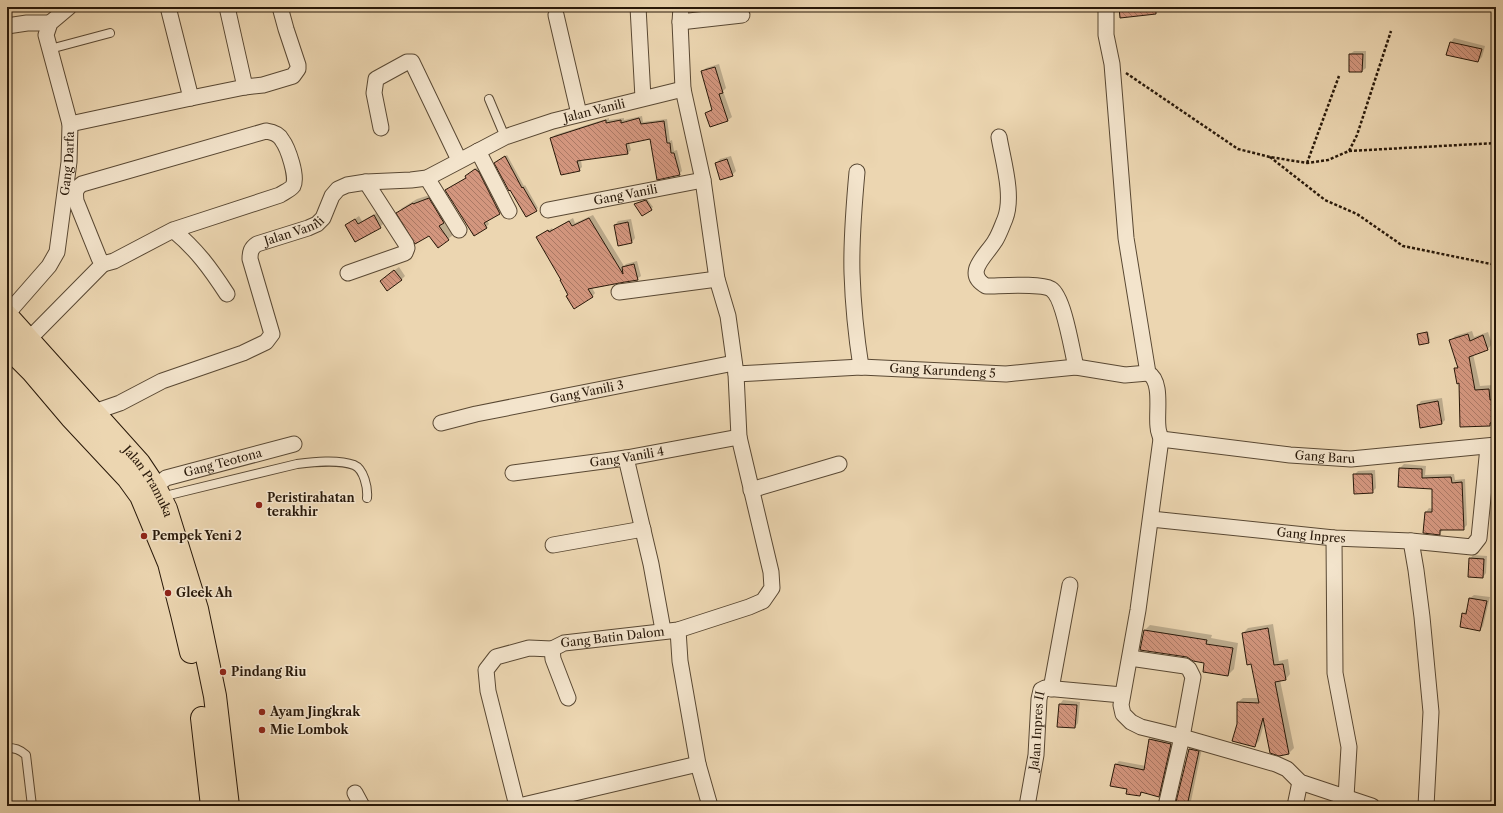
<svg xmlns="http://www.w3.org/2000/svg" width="1503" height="813" viewBox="0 0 1503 813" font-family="'Libre Caslon Text',serif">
	<defs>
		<pattern id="building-back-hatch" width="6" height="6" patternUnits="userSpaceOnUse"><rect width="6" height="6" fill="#d3967e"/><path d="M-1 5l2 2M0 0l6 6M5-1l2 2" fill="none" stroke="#ab7965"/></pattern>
	</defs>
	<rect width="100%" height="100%" fill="#ecd6b1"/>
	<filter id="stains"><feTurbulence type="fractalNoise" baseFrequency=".005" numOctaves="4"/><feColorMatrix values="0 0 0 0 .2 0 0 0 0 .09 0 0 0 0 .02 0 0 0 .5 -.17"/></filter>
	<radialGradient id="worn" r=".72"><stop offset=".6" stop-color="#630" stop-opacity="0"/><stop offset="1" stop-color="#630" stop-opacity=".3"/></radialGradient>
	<path fill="#0003" d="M1454,38l31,8 -3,11 -4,4 -27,-19z
		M1354,51h12v17l-4,3h-12v-17z
		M719,64l7,24 -3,3 9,26 -4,3 -18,6 -4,-13 7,-5 -11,-36 4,-4z
		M642,116l1,6 24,-3 3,22 2,-1 2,11 3,-1 5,21 -3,3 -28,-37 -22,6 2,7 -3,3 -47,7 1,7 -3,3 -27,-32 3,-3 54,-17v2l15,-2v2z
		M507,155l17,31 1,-1 13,23 -2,2 -38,-49z
		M731,156l5,15 -4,4 -16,-12 4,-4z
		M479,166l24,44 -16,10 2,4 -3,3 -40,-37 21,-13 2,-4z
		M433,194l15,24 -4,4 9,13 -15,12 -9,-13 -31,-21 4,-5 15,-9z
		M647,199l6,8 -2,2 -16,-5z
		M378,212l6,11 -4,4 -34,-2 13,-9 3,5z
		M593,215l31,51 2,-2 11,-3 4,15 -4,3 -45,9 3,5 -3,4 -23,-2 -31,-58 14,-9 1,2 20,-12 2,5z
		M631,219l4,19 -3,4 -17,-17 3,-4z
		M399,267l6,9 -4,4 -16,-3z
		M1428,331l2,9 -2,2 -10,-7z
		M1472,331l2,6 14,-5 4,12 -4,5 -15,5 7,32 13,-1 1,11 2,-1v26l-3,1 -3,3 -30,-43 -5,-13 3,-3 -8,-25 5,-5z
		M1442,398l3,22 -3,3 -24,-18 3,-4z
		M1404,464l22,2 -1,9 29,-1 1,6 10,-1 2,46 -4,4 -20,1 -4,4 -13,-22 3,-4 4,1v-21l-34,-2 1,-18z
		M1375,470l1,18 -4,4 -18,-17 4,-4z
		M1496,488v17h-4l2,-15z
		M1473,555l14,1 -1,17 -3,4 -13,-18z
		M1474,595l16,2 -7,29 -3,4 -17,-16 4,-4 3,-12z
		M1273,624l6,37 9,-2 2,15 -4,5 -6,1 14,68 -5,5 -24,-32 -6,20 -5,5 -16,-21v-23l5,-4h16l-7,-35 -9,-30 5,-5z
		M1150,625l62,10 -1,3 27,5 -4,26 -6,6 -84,-44z
		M1063,700l17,2 -2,21 -3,4 -15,-23z
		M1154,736l20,4 -12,52 -3,3 -16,-3 -3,3 -12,-7 -12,-24 3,-3 27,5 4,-26z
		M1193,745l9,3 -12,58h-14l13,-57z"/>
	<path fill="url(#building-back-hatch)" stroke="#281809" d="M1119,7h37v7l-36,4z
		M1450,42l32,7 -4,13 -32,-7z
		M1349,54h14l-1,18h-13z
		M715,67l8,26 -4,1 9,27 -18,6 -5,-14 7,-3 -11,-39z
		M639,118l2,6 23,-3 3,22h3l1,10h3l6,22 -23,5 -7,-41 -24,5 2,10 -51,7 3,10 -19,4 -11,-37 56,-18v3l15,-3v3z
		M505,156l17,32 1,-1 14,24 -11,6 -16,-27 -1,1 -15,-28z
		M727,159l6,17 -13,4 -5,-17z
		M475,169l4,3 21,42 -16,9 3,5 -13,8 -29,-46 21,-12 -1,-2z
		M429,198l15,25 -5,3 10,14 -11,8 -9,-12 -14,8 -19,-31 17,-10v1z
		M646,200l6,10 -10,6 -8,-12z
		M374,215l7,13 -26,14 -10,-17 10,-6 3,5z
		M589,218l34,56 -1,-7 12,-3 4,16 -13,2 -37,7 5,8 -19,12 -8,-13 2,-1 -8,-15h1l-25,-43 12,-7 1,2 20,-11 3,5z
		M628,222l4,21 -14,3 -4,-21z
		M394,270l8,10 -15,11 -7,-10z
		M1427,332l2,11 -10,2 -2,-11z
		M1468,334l2,7 13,-6 5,15 -19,7 6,33 14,-1 1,11 6,-1v23l-6,1v3l-30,1 -1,-44 -2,1 -3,-16h4l-9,-28z
		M1438,401l4,23 -22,4 -3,-23z
		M1399,468l23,1v9l29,-1 1,6 10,-1 2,48h-24v5l-17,-2 2,-21h7v-23l-34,-2z
		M1353,474h19l1,19 -19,1z
		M1469,558l15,1 -1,19 -15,-1z
		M1469,598l18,3 -7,30 -20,-4 2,-14 4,1z
		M1268,628l6,37 9,-1 3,16 -11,2 14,72 -10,2 -9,-3 -7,-35 -8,29 -23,-6 5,-17v-22l22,1 -8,-39 -4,1 -5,-32z
		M1144,630l63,10 -1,4 27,4 -5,28 -25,-4 1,-9 -11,-2 -6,-4 -47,-7z
		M1059,704l18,1 -2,23 -18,-1z
		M1149,739l22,5 -12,53 -18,-5 -1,4 -14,-2 1,-5 -17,-3 5,-22 29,6z
		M1189,749l10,2 -12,55h-12z"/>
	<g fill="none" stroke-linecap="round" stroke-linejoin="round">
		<g stroke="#594833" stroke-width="10">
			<path id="service" d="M50,49l60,-16
				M489,99l16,38
				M161,497l136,-33c16,-2 41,-5 57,1 10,4 14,23 13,33
				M7,748c8,0 12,1 19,7l6,51"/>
		</g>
		<g stroke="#594833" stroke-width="17">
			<g id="minor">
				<path d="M168,7l23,91"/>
				<path d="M227,7l18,80"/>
				<path d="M638,7l5,91"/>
				<path d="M1106,7v28l6,29 14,174 22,135c15,8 8,40 10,54 0,4 2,8 3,12l-23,171 -17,95 2,9 8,8 10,5 41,10 94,27 11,5 13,13 72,24"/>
				<path d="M556,15l23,99"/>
				<path d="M680,22l62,-7"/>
				<path d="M7,26l20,-3h23"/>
				<path d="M70,124l121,-26 54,-11 18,-2 30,-9 5,-7v-4l-12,-36 -6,-22"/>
				<path d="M381,128l-7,-35 2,-14 31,-17h5l47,98"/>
				<path d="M999,137c4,24 15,59 6,82 -3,7 -6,16 -10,22 -9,15 -32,32 -9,45 15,0 54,-3 65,3 13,8 21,62 25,78"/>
				<path d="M478,151l31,60"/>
				<path d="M857,172c-3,33 -6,67 -5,101 1,31 4,62 9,94"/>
				<path d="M427,178l32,52"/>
				<path id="s1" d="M548,210l155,-30"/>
				<path d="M173,230l107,-35c4,-3 10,-5 13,-9 5,-9 -5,-38 -11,-46 -3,-6 -9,-8 -16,-9l-184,53c-7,5 -7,8 -6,17l23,57 4,6 11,-3 59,-31c24,20 37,38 54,64"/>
				<path d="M348,273l57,-20 2,-5 -1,-4 -40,-62"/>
				<path d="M619,292l98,-13"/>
				<path id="s2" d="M7,314l42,-48 8,-14 12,-90 1,-38 -24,-89 4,-12 19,-16"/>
				<path d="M29,339l74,-75"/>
				<path id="s3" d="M736,374l125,-7 145,7 70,-7 49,8 23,-2"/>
				<path id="s4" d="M94,412l26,-9 42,-22 81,-28 23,-11 6,-8 -22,-75c0,-7 1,-11 7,-15l51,-16 9,-4 6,-6 9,-22 6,-7 9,-4 19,-3 45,-2 16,-2 78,-41 48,-16 130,-32"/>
				<path id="s5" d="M441,423l35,-9 258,-51"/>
				<path id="s6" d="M1161,439l129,16 61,4 145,-14"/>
				<path d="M626,458l25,106 12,66"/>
				<path id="s7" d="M513,473l113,-15 113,-21"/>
				<path id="s8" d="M155,487l11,-9 128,-34"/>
				<path d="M751,490l88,-26"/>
				<path id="s9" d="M1151,519l183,19 77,3 61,6 7,-9 9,-91"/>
				<path d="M1334,538l1,135 14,74 -3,50"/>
				<path d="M1411,541l5,29 6,47 9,95 -5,94"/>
				<path d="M553,545l90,-16"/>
				<path d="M678,630l2,31 18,103 12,42"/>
				<path d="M1130,658l55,8 4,3 4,8 -11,60 -16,69"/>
				<path d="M1051,689l19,-104"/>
				<path id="s10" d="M568,698l-15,-39 -1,-10 12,-6 114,-13 71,-23 14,-6 9,-13 -1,-16 -32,-135 -3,-63 -8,-58 -11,-37 -14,-99 -20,-91 -3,-67 1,-15"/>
				<path d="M355,793l7,13"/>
				<path d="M517,806l-29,-115 -2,-21 10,-13 33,-9 23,1"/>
				<path d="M519,806l179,-42"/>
				<path id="s11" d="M1027,806l9,-51 3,-56 2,-9 4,-2 77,7"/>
				<path d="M1295,806l5,-24"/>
			</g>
		</g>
		<g stroke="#281809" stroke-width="24">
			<g id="primary">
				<path id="s12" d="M7,316l132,147 16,24 11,22 31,100 18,87 13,110"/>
				<path d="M7,346l25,25 39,46 57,61 13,18 28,67 13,51 9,38"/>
				<path d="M202,718l10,88"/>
			</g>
		</g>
		<path stroke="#281809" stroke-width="2.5" stroke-dasharray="3 2" stroke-linecap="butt" d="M1126,73l112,76 32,8 37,6 21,-3 21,-9 8,-16 34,-104
			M1349,151l147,-8
			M1270,157l55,43 32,14 46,32 93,19
			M1307,163l32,-87"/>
		<use href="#service" stroke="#f3e4cc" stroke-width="8"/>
		<use href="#minor" stroke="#f3e4cc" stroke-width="15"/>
		<use href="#primary" stroke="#ecd6b1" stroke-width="22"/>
	</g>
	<g fill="#8f2418" stroke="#f3e4cc" stroke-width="1.5">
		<circle cx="259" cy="505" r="4"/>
		<circle cx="144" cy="536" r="4"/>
		<circle cx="168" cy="593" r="4"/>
		<circle cx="223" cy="672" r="4"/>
		<circle cx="262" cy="712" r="4"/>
		<circle cx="262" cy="730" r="4"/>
	</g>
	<g text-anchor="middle" stroke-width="3" stroke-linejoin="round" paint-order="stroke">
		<g font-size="12" fill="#281809" stroke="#f3e4cc">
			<text dy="4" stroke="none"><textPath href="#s4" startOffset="668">Jalan Vanili</textPath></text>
			<text dy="4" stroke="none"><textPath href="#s2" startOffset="169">Gang Darfa</textPath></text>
			<text dy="4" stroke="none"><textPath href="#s1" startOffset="79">Gang Vanili</textPath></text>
			<text dy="4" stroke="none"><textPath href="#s4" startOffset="331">Jalan Vanili</textPath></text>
			<text dy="4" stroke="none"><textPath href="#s3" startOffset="207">Gang Karundeng 5</textPath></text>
			<text dy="4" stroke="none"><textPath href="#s5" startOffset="149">Gang Vanili 3</textPath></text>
			<text dy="4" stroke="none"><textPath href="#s6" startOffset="165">Gang Baru</textPath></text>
			<text dy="4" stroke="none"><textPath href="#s7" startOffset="115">Gang Vanili 4</textPath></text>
			<text dy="4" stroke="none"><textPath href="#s8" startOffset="73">Gang Teotona</textPath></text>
			<text dy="4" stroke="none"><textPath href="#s12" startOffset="218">Jalan Pramuka</textPath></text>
			<text dy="4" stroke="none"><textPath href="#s9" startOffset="161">Gang Inpres</textPath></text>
			<text dy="4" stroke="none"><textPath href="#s10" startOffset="114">Gang Batin Dalom</textPath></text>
			<text dy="4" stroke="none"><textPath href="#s11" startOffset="76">Jalan Inpres II</textPath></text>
		</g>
		<g font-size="12" font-weight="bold" fill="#281809" stroke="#f3e4cc" text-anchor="start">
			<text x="267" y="502">Peristirahatan<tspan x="267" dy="14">terakhir</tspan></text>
			<text x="152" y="540">Pempek Yeni 2</text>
			<text x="176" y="597">Gleek Ah</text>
			<text x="231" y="676">Pindang Riu</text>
			<text x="270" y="716">Ayam Jingkrak</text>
			<text x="270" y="734">Mie Lombok</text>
		</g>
	</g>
	<rect width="1503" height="813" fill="none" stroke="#ecd6b1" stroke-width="24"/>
	<rect x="8" y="8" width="1487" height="797" fill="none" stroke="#281809" stroke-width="2"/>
	<rect x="12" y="12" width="1479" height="789" fill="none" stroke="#281809"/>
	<rect width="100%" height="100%" filter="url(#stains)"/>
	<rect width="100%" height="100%" fill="url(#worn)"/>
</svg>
